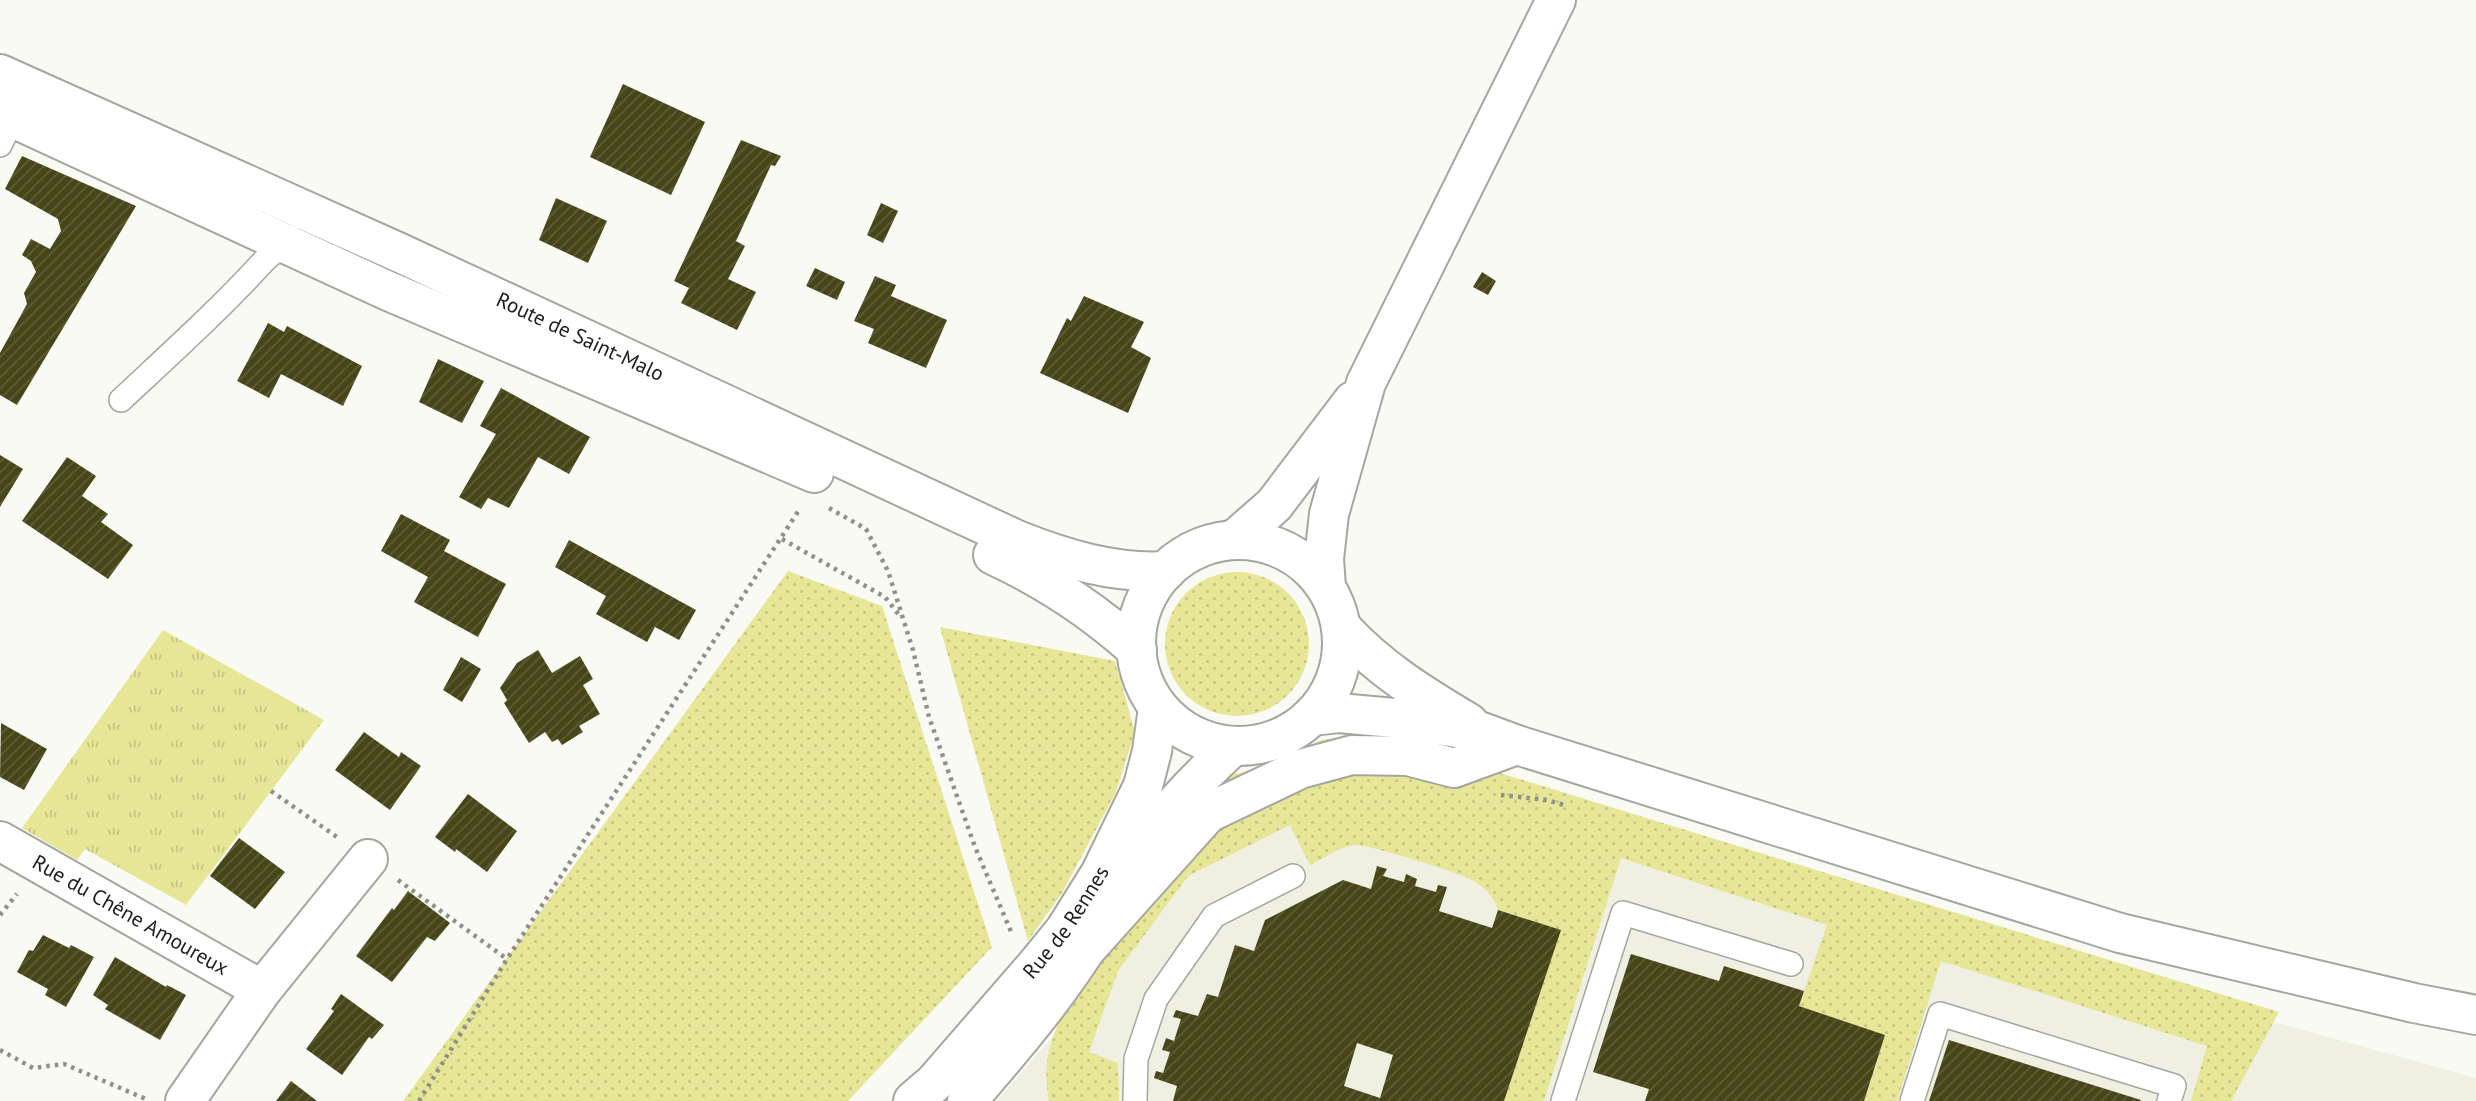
<svg xmlns="http://www.w3.org/2000/svg" width="2476" height="1101" viewBox="0 0 2476 1101" font-family="'PT Sans',sans-serif">
	<defs>
		<pattern id="grass-dots" width="8" height="8" patternUnits="userSpaceOnUse" patternTransform="scale(1.75)"><rect width="8" height="8" fill="#e7e696"/><path d="M2 2h.1M6 6h.1" fill="none" stroke="#c6c581" stroke-width="1.8" stroke-linecap="round"/></pattern>
		<pattern id="park-tufts" width="24" height="20" patternUnits="userSpaceOnUse" patternTransform="scale(1.75)"><rect width="24" height="20" fill="#e7e696"/><path d="M3 7l-1-3M5 7V3M7 7l1-3M15 17l-1-3M17 17v-4M19 17l1-3" fill="none" stroke="#c6c581"/></pattern>
		<pattern id="building-hatch" width="6" height="6" patternUnits="userSpaceOnUse" patternTransform="scale(1.75)"><rect width="6" height="6" fill="#474619"/><path d="M-1 1l2-2M0 6l6-6M5 7l2-2" fill="none" stroke="#5e5d39"/></pattern>
	</defs>
	<rect width="100%" height="100%" fill="#fafaf5"/>
	<path fill="#efefe2" d="M1353,766l1123,312v23h-1479l65,-75 71,-114z"/>
	<path fill="url(#grass-dots)" d="M788,571l94,35 110,341 -144,154h-445z
		M1165 644a72 72 0 1 1 144 0a72 72 0 1 1-144 0Z
		M940,627l175,34 20,71 -19,60 -54,101 -34,48z
		M1353,737l46,5 880,270 -48,89h-40l16,-55 -266,-85 -44,140h-33l21,-66 -86,-29 28,-81 -206,-67 -77,243h-40l56,-171 -62,-20c-4,-14 -14,-24 -28,-31 -14,-7 -102,-35 -115,-34 -14,1 -32,14 -45,20l-20,-40 -102,51 -70,95 -29,81 29,11 1,38h-70c-8,-40 3,-64 19,-100l155,-223 64,-19 34,-19z"/>
	<path fill="url(#park-tufts)" d="M163,630l161,90 -138,185 -101,-56 -8,11 -55,-32z"/>
	<path fill="url(#building-hatch)" fill-rule="evenodd" d="M623,84l82,38 -34,73 -81,-38z
		M741,140l40,16 -6,10 -4,-1 -35,76 9,5 -17,33 28,13 -19,38 -56,-27 8,-15 -15,-7z
		M22,156l114,50 -119,199 -17,-10v-42l27,-49 -3,-11 12,-21 -5,-11 -9,-6 9,-16 19,10 11,-18 -3,-12 -53,-30z
		M556,198l51,23 -19,42 -49,-23z
		M881,203l17,8 -15,32 -16,-8z
		M815,268l30,14 -8,18 -31,-14z
		M1482,272l14,9 -8,14 -15,-8z
		M875,276l21,9 -5,11 56,24 -21,48 -58,-25 6,-14 -20,-8z
		M1084,296l60,26 -13,25 20,11 -23,55 -88,-40 27,-55 4,3z
		M268,323l16,9 3,-6 75,40 -19,40 -62,-32 -12,24 -32,-17z
		M438,359l46,22 -22,42 -43,-21z
		M501,388l89,49 -21,37 -31,-17 -29,51 -21,-10 -7,11 -22,-12 37,-63 -16,-8z
		M0,455l23,14 -23,38z
		M67,457l29,19 -14,20 26,18 -7,8 32,23 -25,34 -86,-58z
		M401,514l49,26 -6,11 62,33 -28,53 -64,-35 14,-25 -47,-26z
		M569,540l127,70 -17,30 -24,-13 -8,15 -51,-28 10,-18 -51,-29z
		M538,650l14,23 28,-17 13,23 -10,6 17,29 -21,12 4,6 -21,13 -4,-6 -6,3 -7,-10 -16,11 -25,-40 3,-3 -7,-12 17,-25z
		M461,657l20,12 -19,33 -19,-12z
		M1,723l46,26 -23,41 -24,-13z
		M364,732l35,25 2,-5 20,14 -31,44 -55,-40z
		M468,794l49,37 -30,41 -31,-23 -1,3 -20,-15z
		M239,838l46,34 -30,37 -45,-33z
		M1377,866l10,3 -4,7 21,6 2,-8 11,5 -2,7 21,6 2,-7 9,2 -8,24 53,17 6,-18 63,20 -57,171h-331l4,-15 -23,-8 2,-7 7,2 7,-21 -8,-2 4,-12 8,3 7,-22 -8,-2 3,-7 22,6 9,-22 11,3 17,-52 19,6 11,-31 78,-40 28,9zM1357,1043l36,12 -13,43 -36,-12z
		M408,891l42,32 -15,18 -8,-4 -35,45 -36,-26 36,-48 2,2z
		M43,935l26,13 2,-3 23,12 -28,50 -21,-12 3,-6 -31,-17 12,-22 4,1z
		M1631,954l88,27 5,-15 80,25 -5,15 86,29 -21,66h-219l4,-12 -56,-17z
		M115,957l51,30 1,-2 19,10 -26,45 -55,-31 3,-4 -15,-10z
		M341,994l43,31 -12,14 -3,-2 -27,38 -36,-26 28,-38 -3,-2z
		M1949,1040l192,60 -1,1h-211z
		M291,1081l26,20h-41z"/>
	<g fill="none" stroke-linecap="round" stroke-linejoin="round">
		<g stroke="#a6a6a1" stroke-width="26">
			<path id="lane" d="M0,145l18,-37
				M121,400c48,-45 97,-89 141,-137 9,-10 21,-16 28,-26
				M1135,1101l1,-42 20,-60 58,-83 79,-40
				M1563,1101l60,-188 168,51
				M1912,1101l28,-87 234,72 -5,15"/>
		</g>
		<g stroke="#a6a6a1" stroke-width="42">
			<g id="street">
				<path id="s1" d="M0,841l262,149"/>
				<path d="M185,1101l77,-111 106,-131"/>
			</g>
		</g>
		<g stroke="#a6a6a1" stroke-width="42">
			<g id="secondary">
				<path id="s2" d="M0,74l400,179 617,287c48,19 97,34 149,31"/>
				<path d="M0,112l386,178 428,183"/>
				<circle cx="1239" cy="643" r="103"/>
				<path d="M993,555c52,24 101,56 144,95"/>
				<path d="M1341,627c37,41 81,68 128,96"/>
				<path d="M1312,716l27,-3 55,5 88,14 35,13 603,188 294,70 62,12"/>
				<path d="M1088,947l120,-134 92,-44 52,-14 56,1 46,12 63,-23"/>
				<path id="s3" d="M913,1101l21,-18 105,-121 26,-32 35,-56 43,-88 9,-35 6,-43"/>
				<path d="M967,1101c43,-50 83,-96 119,-152 23,-36 40,-76 64,-112 24,-35 52,-62 83,-91"/>
			</g>
		</g>
		<g stroke="#a6a6a1" stroke-width="42">
			<path id="highway" d="M1234,540l40,-35 79,-104
				M1326,587l-2,-28 5,-45 37,-131 190,-383"/>
		</g>
		<path stroke="#8f8f8c" stroke-width="4.5" stroke-dasharray="3.5 5" stroke-linecap="butt" d="M829,508l37,21 22,42 25,79 16,67 46,130 37,87
			M782,539l103,58 14,18
			M271,791l66,46
			M1501,795l46,5 17,5
			M398,880l109,79
			M0,915l17,-21
			M0,1050l33,18 31,-4 82,35
			M419,1101l88,-142 292,-449"/>
		<use href="#lane" stroke="#fff" stroke-width="23"/>
		<use href="#street" stroke="#fff" stroke-width="38"/>
		<use href="#secondary" stroke="#fff" stroke-width="38"/>
		<use href="#highway" stroke="#fff" stroke-width="38"/>
	</g>
	<g text-anchor="middle" stroke-width="7" stroke-linejoin="round" paint-order="stroke">
		<g font-size="21" fill="#1c1c1a" stroke="#fff">
			<text dy="7" stroke="none"><textPath href="#s2" startOffset="637">Route de Saint-Malo</textPath></text>
			<text dy="7" stroke="none"><textPath href="#s1" startOffset="150">Rue du Chêne Amoureux</textPath></text>
			<text dy="7" stroke="none"><textPath href="#s3" startOffset="236">Rue de Rennes</textPath></text>
		</g>
	</g>
</svg>
